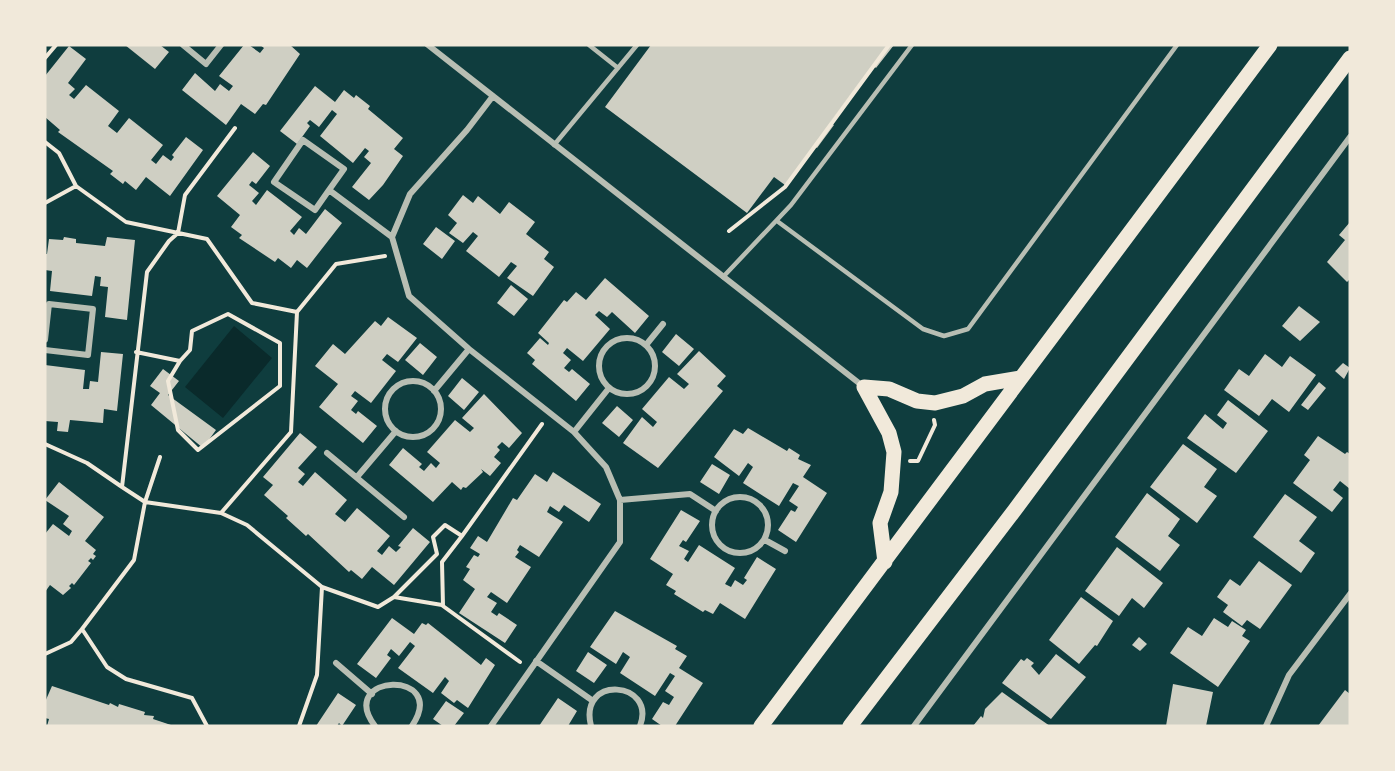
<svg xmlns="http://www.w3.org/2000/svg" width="1395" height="771" viewBox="0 0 1395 771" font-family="'Crimson Pro',serif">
	<rect width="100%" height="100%" fill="#0f3d3e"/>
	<path fill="#0a2a2b" d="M234,326l38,32 -49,60 -38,-31z"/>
	<path fill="#cfcfc3" d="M125,45h35l9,7 -14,17z
		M244,45h5l11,8 4,-5 -4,-3h30l10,9 -34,51 -3,-1 -8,10 -14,-10 -15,21 -44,-35 13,-17 20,18 5,-7 9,7 4,-5 -14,-10z
		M651,45h243l-18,23 -3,-3 -43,58 4,2 -17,23 -3,-2 -29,39 -11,-8 -27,36 -142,-106z
		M69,46l17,13 -18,24 7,6 -6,6 5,4 12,-14 33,26 -11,15 9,7 12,-15 34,27 -12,15 5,4 7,-9 8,6 3,-4 -2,-2 14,-18 17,13 -33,46 -24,-19 -10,13 -11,-9 -2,3 -13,-10 3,-3 -55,-39 2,-2 -15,-13v-41z
		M315,86l20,16 9,-12 10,8 2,-3 14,11 -2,3 35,29 -9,11 9,7 -20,29 -14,15 -17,-13 19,-24 -7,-6 5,-6 -4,-3 -12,15 -33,-27 17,-22 -5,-4 -13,17 -9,-7 -3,3 3,3 -13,18 -17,-13z
		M253,152l17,14 -14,18 -4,-3 -3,4 10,8 -7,8 4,4 11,-15 35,27 -12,14 4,4 5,-7 7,6 19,-25 17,14 -35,45 -10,-8 -6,8 -13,-10 -3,4 -36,-24 3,-3 -11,-8 9,-12 -23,-19z
		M463,195l10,8 5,-7 22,18 9,-12 26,20 -9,12 23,18 -5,7 10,8 -21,29 -26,-18 10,-12 -6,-4 -12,15 -33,-26 12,-15 -5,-4 -10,11 -14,-10 8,-10 -9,-8z
		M1350,222v57l-3,3 -20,-20 18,-22 -6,-5z
		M436,227l19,14 -13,18 -19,-15z
		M64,237l12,2v4l29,3 2,-9 28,3 -8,80 -22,-3 3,-30 -8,-1 1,-9 -6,-1 -3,20 -42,-5 2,-20 -7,-1v-16h2l2,-15 14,1z
		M605,278l44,38 -14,17 -23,-21 -5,5 -8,-6 -4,4 15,14 -27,32 -16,-13 -4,5 8,7 -7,8 5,4 3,-3 18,15 -14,17 -44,-37 3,-4 -8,-7 13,-15 8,7 1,-2 -11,-10 26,-33 3,2 9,-10 10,8z
		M511,285l17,14 -14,17 -17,-13z
		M1299,306l21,16 -20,19 -18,-15z
		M388,317l29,21 -19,24 -11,-8 -5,6 14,11 -25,32 -16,-12 -4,5 7,5 -7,9 5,4 2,-3 19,15 -14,17 -44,-36 19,-23 -23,-18 18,-22 12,10 30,-33 6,5z
		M676,334l18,15 -15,17 -17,-14z
		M420,343l17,14 -14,18 -18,-15z
		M699,351l27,25 -9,10 6,5 -65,77 -35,-25 19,-26 11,10 4,-5 -15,-13 27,-32 15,12 5,-5 -12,-10z
		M101,352l22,2 -6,57 -13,-2 -1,14 -33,-3 -2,12 -11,-1 1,-9 -13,-1v-56l40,5 -2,19h6l1,-8 8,1z
		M1265,354l17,13 8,-11 26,19 -27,37 -17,-13 -13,17 -35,-26 15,-21 10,7z
		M1343,363l7,5 -6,11 -9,-8z
		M163,369l16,12 -11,14 48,35 -13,18 -52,-43 9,-12 -10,-7z
		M462,378l17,14 -15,18 -16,-14z
		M1319,382l7,6 -18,22 -7,-5z
		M484,394l38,39 -13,15 -7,-6 -5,5 3,3 -6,7 7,6 -11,13 -9,-7 2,3 -17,16 -3,-1 -2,3 -9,-8 -19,20 -44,-37 14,-17 19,16 -3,3 5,4 7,-8 5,5 4,-5 -13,-11 28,-32 15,12 4,-4 -12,-10z
		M1228,400l40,31 -32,42 -49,-35 18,-24 18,15 4,-6 -10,-8z
		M617,406l16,14 -14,17 -17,-14z
		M748,428l39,23 2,-3 11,7 -2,4 13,6 -8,12 24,16 -31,49 -18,-12 13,-20 4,2 3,-5 -9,-6 10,-15 -6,-3 -14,23 -36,-23 10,-16 -5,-4 -9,13 -25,-19 20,-28 9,5z
		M300,433l17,14 -19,21 7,6 -7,8 5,4 12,-14 32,28 -12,14 10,8 12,-14 33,28 -13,15 5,4 7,-9 7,6 5,-5 -3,-1 15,-18 17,14 -36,43 -22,-18 -10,12 -11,-9 -2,2 -41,-38 -2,2 -20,-18 2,-2 -24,-21 9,-10 -10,-8z
		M1318,436l27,18 2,-2 3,2v35l-10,-8 -7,9 10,8 -11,14 -39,-29 17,-23 -6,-5z
		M1183,444l34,25 -13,18 13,9 -20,27 -47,-36z
		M712,464l18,11 -11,19 -19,-12z
		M553,472l48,32 -12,18 -25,-17 -5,7 -9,-6 -3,6 16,10 -24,35 -19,-12 -3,5 2,2 -4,5 16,10 -24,36 -16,-11 -4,5 10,6 -6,9 6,4 2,-3 18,12 -12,18 -46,-30 16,-24 -12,-9 7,-11 -4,-2 8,-12 4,2 2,-3 -10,-6 8,-12 9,6 26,-44 4,2 18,-26 12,8z
		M59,482l45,35 -19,24 11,9 -3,4 3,2 -3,4 -2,-2 -3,3 3,2 -17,22 -2,-2 -3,3 2,2 -8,7 -13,-10 -5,7v-58l8,-10 16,12 3,-5 -9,-7 6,-8 -24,-16z
		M1147,493l33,26 -12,17 12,9 -20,26 -45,-34z
		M1285,494l32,23 -18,24 16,12 -14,20 -48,-36z
		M681,510l19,11 -14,21 -3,-2 -4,6 10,5 -5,8 4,3 11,-17 36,23 -10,16 6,3 4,-7 8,5 4,-5 -3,-2 13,-21 19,12 -31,50 -25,-16 -7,11 -8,-4 -2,2 -29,-18 2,-3 -10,-6 7,-11 -23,-15z
		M1117,547l46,36 -19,25 -12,-10 -13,18 -34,-25z
		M1259,561l33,24 -32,44 -13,-9 -5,6 -19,-14 5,-7 -11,-8 13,-18 10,7z
		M1081,597l32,24 -16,25 -2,-1 -16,19 -30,-24z
		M615,611l62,35 -2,3 12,7 -8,12 24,15 -28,43h-13l-10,-7 11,-17 6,3 5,-8 -9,-6 10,-15 -5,-3 -15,23 -35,-23 10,-16 -7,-5 -7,12 -26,-17z
		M392,618l22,16 8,-11 4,2 2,-2 53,42 5,-7 9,7 -27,43 -11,-8 -3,3 -13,-10 8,-12 -4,-4 -12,16 -35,-25 17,-22 -5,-4 -11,14 -8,-7 -4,6 4,3 -15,20 -19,-14z
		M1214,618l14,9 4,-6 14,9 -4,6 8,5 -32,46 -48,-34 18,-26 14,9z
		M1139,637l8,7 -7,7 -8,-6z
		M588,652l19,13 -13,18 -18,-12z
		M1056,654l30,23 -35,42 -49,-36 19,-24 3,2 3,-3 7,5 -3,3 8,9z
		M1173,684l40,8 -7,34h-40z
		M52,686l57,19 1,-2 8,4 1,-3 26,8 -1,3 10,1 -1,3 21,7h-127l2,-7 -4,-1v-16z
		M1345,690l5,4v32h-32z
		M1002,692l32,23 16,11h-77l8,-10 2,2 2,-9z
		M338,693l18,12 -14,21 -3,-3 -2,3h-21z
		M558,698l19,13 -9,15h-29z
		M446,701l18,12 -10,13h-11l-10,-7z"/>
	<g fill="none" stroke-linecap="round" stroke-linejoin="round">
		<path stroke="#f1e9da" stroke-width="4" d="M45,58l11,-13
			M45,142l14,11 17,33
			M45,203l31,-17 50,36 81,17 45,64 45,9
			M729,231l56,-44 104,-142
			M136,352l44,9 10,-11 2,-19 36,-17 52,29v43l-82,64 -20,-20 -10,-49 12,-20
			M45,444l42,19 35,24
			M160,457l-15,45 -23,-15 25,-215 22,-31 9,-8 7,-38 50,-67
			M910,461h8l17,-36 -1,-5
			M221,513l70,-81 6,-120 39,-48 49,-8
			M462,536l-20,26 1,44 77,56
			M322,587l56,20 16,-10 43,-43 -4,-17 12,-12 17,11 80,-112
			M394,597l48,8
			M45,654l26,-12 11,-13
			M207,726l-15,-28 -66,-19 -19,-12 -25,-38 52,-69 11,-58 76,11 26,12 75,62 -5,88 -18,51"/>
		<path stroke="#b8beb3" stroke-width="4.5" d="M589,45l29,23
			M554,145l83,-100
			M777,221l146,108 21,7 24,-7 209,-284
			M723,277l68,-72 121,-160"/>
		<path stroke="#b8beb3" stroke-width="6" d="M183,45l23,19 15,-19
			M428,45l436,342
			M329,190l15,-21 -41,-29 -29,42 41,28 14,-20 63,47
			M599 366a28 28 0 1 1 56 0a28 28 0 1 1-56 0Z
			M45,340l4,-36 44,5 -5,46 -43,-5
			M646,345l17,-21
			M385 409a28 28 0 1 1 56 0a28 28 0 1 1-56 0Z
			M434,391l35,-42
			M574,432l35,-44
			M327,453l77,64
			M357,477l39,-46
			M712 525a28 28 0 1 1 56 0a28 28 0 1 1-56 0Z
			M620,500l70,-6 26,17
			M765,540l20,11
			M536,661l57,40
			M336,663l36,31
			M375,726c-40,-53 75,-57 37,0
			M491,726l129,-184v-42l-14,-33 -32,-35 -105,-83 -60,-53 -17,-59 18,-43 57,-64 26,-34
			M591,726c-13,-52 66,-45 49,0
			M914,726l436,-589
			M1266,726l23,-51 61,-81"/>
		<path stroke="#f1e9da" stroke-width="15" d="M864,387l25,46 5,19 -3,40 -11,31 5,39
			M864,387l25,2 28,12 18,2 28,-7 22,-12 35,-6
			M761,726l509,-681
			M850,726l164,-215 336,-453"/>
	</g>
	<rect width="1395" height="771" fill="none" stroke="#f1e9da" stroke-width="93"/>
</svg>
